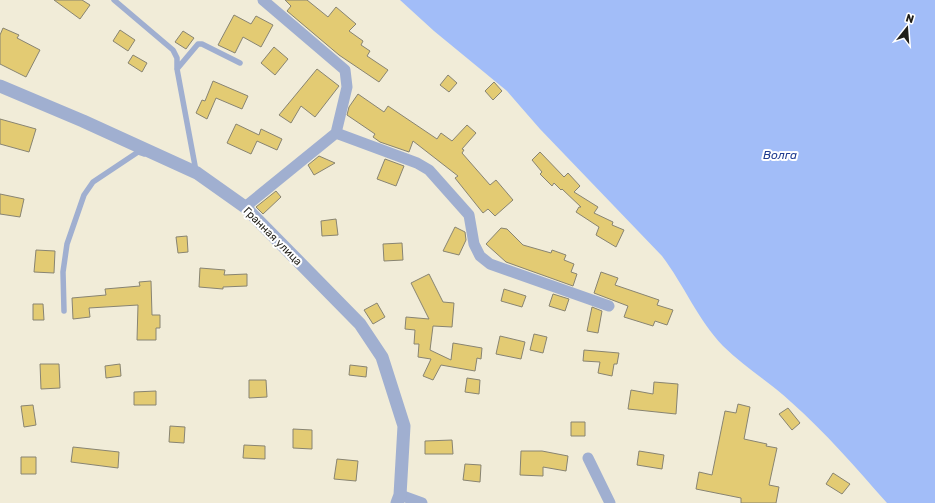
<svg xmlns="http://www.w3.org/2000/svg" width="935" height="503" viewBox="0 0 935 503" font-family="Rubik,sans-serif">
	<rect width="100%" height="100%" fill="#f1ecd8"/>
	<path fill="#a2bdf8" d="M400,0h535v503h-48c-31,-35 -61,-70 -96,-101 -21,-20 -47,-35 -68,-56 -25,-26 -39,-61 -61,-90l-122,-127 -33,-38 -73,-60z"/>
	<path fill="#e3cb73" stroke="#888472" d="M54,0h28l8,5 -10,14z
		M285,0h22l21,17 8,-10 20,17 -7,7 14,10 -2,4 9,6 -3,5 21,14 -9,12 -40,-27 -52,-44 4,-5z
		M234,15l17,9 5,-8 17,9 -12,22 -18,-10 -8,16 -17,-8z
		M3,28l16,7 -2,3 23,12 -14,27 -26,-13v-29z
		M120,30l15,10 -7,11 -15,-10z
		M183,31l11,7 -8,11 -11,-7z
		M274,47l14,12 -13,16 -14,-12z
		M133,55l14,8 -5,9 -14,-9z
		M317,69l22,17 -24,31 -14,-11 -10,17 -12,-8z
		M448,75l9,8 -8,9 -9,-7z
		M213,81l35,15 -6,13 -26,-11 -9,21 -11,-6 6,-13 3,1z
		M494,82l8,9 -9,9 -8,-9z
		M358,94l26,18 4,-6 49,33 4,-6 11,8 15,-16 9,8 -14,16 2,1 -2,3 28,32 6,-5 17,20 -18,16 -7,-7 -5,4 -28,-35 3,-2 -45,-35 -4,11 -29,-10 -7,-5 2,-3 -28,-19 2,-8z
		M0,119l36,10 -7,23 -29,-8z
		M236,124l23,11 2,-6 21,10 -5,11 -20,-9 -6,13 -24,-11z
		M540,152l24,25 4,-4 12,13 -6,6 24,15 -4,6 19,9 -1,3 12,5 -8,17 -20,-12 3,-8 -23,-15 3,-5h2l-19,-18 -1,1 -7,-7 -2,3 -12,-12 2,-2 -10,-12z
		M319,156l16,7 -21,12 -6,-10z
		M385,159l19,7 -8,20 -19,-7z
		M276,191l5,6 -18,17 -7,-7z
		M0,194l24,5 -4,18 -20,-3z
		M336,219l2,16 -16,1 -1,-15z
		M455,227l10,5 1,8 -7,15 -16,-4z
		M501,228l6,1 16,16 28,8 1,-3 14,5 -2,5 10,4 -3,8 6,2 -4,12 -67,-24 -20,-18z
		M187,236l1,16 -10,1 -2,-16z
		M402,243l1,17 -19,1 -1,-17z
		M36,250l19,1 -1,22 -20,-1z
		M200,268l25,2 -1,5 23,-1v12l-24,1v2l-24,-2z
		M601,272l17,6 -3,7 44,15 -2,5 16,5 -6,15 -12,-4 -2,5 -29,-9 4,-11 -34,-13z
		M429,274l14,28 11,1 -2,24 -19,-1 -3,24 21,10 2,-17 29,5 -1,11 -4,-1 -2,13 -34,-6 -8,15 -10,-4 8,-17 -13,-2 1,-13h-5l1,-14 -10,-1 1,-12 23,2 -18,-36z
		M151,281l1,34h8v13h-4v12h-19l1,-35 -49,3 1,9 -17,2 -1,-21 34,-3 -1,-6 35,-3 -1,-4z
		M504,289l22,7 -4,11 -21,-6z
		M553,294l16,5 -4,12 -16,-5z
		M377,303l8,14 -12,7 -9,-14z
		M33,304h10l1,16h-11z
		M592,307l10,4 -4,22 -11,-2z
		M534,334l13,3 -4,16 -13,-3z
		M500,336l25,6 -4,17 -25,-5z
		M584,350l35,3 -2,11h-3l-2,12 -14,-3 2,-11 -17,-1z
		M40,364h19l1,24 -19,1z
		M120,364l1,12 -15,2 -1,-12z
		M350,365l17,2 -1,10 -17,-2z
		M467,378l13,2 -1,14 -14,-2z
		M249,380h17l1,17 -18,1z
		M654,382l24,2 -2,30 -48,-5 3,-19 22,4z
		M156,391v14h-22v-13z
		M738,404l12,3 -6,32 23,5 -1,2 11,2 -8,37 10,2 -3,16h-35v-5l-45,-9 3,-17 13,3 13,-64 11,2z
		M33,405l3,20 -12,2 -3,-21z
		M788,408l12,15 -8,7 -13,-16z
		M571,422h14v14h-14z
		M170,426l15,1 -1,16 -15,-1z
		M293,429l19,1v19l-19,-1z
		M452,440l1,14h-28v-13z
		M244,445l21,1v13l-22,-1z
		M73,447l46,5 -1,16 -47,-6z
		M521,451h21l26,5 -2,15 -23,-4v9l-23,-1z
		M639,451l25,4 -2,14 -25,-4z
		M21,457h15v17h-15z
		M337,459l21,2 -2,20 -22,-2z
		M465,464l16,1 -1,17 -17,-2z
		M833,473l17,11 -8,10 -16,-10z"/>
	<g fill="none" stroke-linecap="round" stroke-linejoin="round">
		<path stroke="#a0afd0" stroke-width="5.5" d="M114,0l59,50 4,8v11l19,102
			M177,69l21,-25h4l38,19
			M64,311l-1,-39 4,-28 17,-49 9,-13 45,-30 6,2"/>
		<path stroke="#a0afd0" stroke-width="11" d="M263,0l82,70 2,17 -11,46
			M336,133l81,30 12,7 40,45 5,29 6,12 10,8 119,42
			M245,207l91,-74
			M588,458l22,45
			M400,495l22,8"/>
		<path stroke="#a0afd0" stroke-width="13" d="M0,86l83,35 114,52 48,34 115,117 22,33 22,69 -4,69 -3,8"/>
	</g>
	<g text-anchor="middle" stroke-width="4" stroke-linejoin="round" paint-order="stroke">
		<g font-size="11" fill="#201e17" stroke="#fff">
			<text transform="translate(273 236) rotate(45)" y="4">Гранная улица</text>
		</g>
		<g font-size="12" font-style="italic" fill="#203d90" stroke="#fff">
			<text x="780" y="159">Волга</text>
		</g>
	</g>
	<g transform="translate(907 28) rotate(17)" stroke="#ffffff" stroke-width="3" paint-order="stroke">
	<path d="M0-3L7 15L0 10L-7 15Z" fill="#201e17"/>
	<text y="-6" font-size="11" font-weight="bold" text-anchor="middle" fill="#201e17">N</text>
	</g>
</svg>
